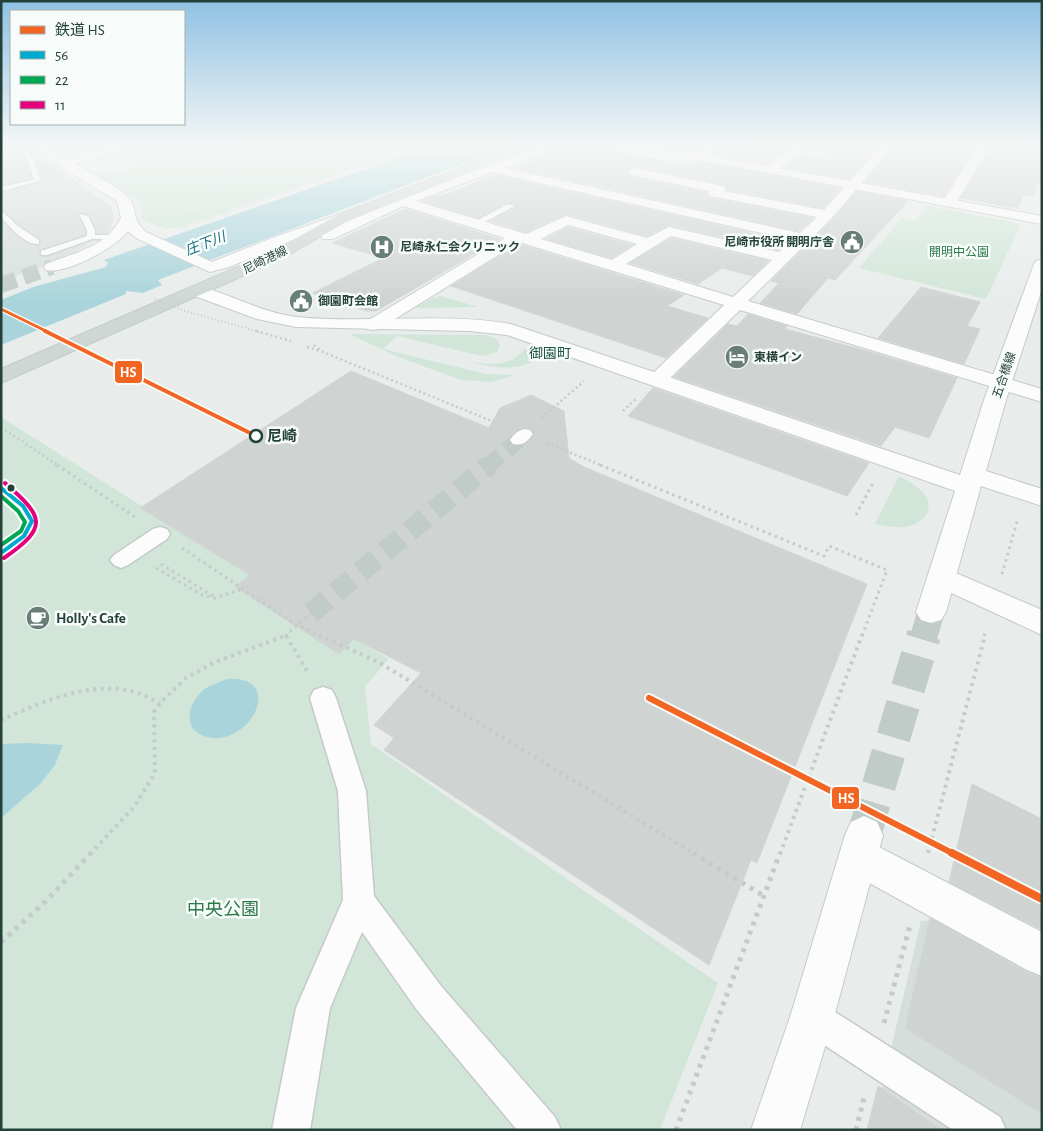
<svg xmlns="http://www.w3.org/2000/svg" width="1043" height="1131" viewBox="0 0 1043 1131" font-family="'Alegreya Sans','Noto Sans JP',sans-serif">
	<rect width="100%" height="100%" fill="#e8edeb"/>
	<path fill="#d6dedb" d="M1,145h26l8,8 76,53 3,11 -3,12 -10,9 -46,24 -54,19z
		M942,920l100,57v153h-170l49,-209z"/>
	<path fill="#d1e6d8" d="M142,145h191l49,13 -202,69 -14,2 -24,-10 -1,-16 -44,-27 42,-10 -12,-8 25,-7 -14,-5z
		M928,206l84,16 8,4 -34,73 -127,-31 43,-50 13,3z
		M441,296l37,11 -63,1 18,-10z
		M353,334l132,1c7,2 12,3 15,10l-3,7 -14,4 -10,-2 -76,-18 -14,13 103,25 29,1 -24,7 -30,-2 -65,-24 -45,-21z
		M529,348l11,6 -1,4c-18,13 -46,11 -66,4 13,2 27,4 40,-3 6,-3 9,-10 16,-11z
		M1,417l310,196 78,46 -24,28 6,57 347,239 -58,147h-659z
		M899,476c14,7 38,21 27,39 -4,6 -10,9 -16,11 -11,3 -24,0 -35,-2z"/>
	<path fill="#a9d4db" d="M234,145h24l12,3 10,-3h18l-31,9z
		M435,145h76l-353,135 4,5 -19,8 -17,-2v3l-125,51v-45l32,-13 73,-20 2,-4 -4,-3z
		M227,679c60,-4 23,69 -20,58 -27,-7 -19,-36 -1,-49 7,-4 14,-6 21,-9z
		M29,743l34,2 -8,20 -15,19 -39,34v-74z"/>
	<path fill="#cfd4d2" stroke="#d1d6d4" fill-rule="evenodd" d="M1,145h9l14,12 8,22 -31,6z
		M725,145h19l39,6 -16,13 -53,-10z
		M835,145h45l-31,34 -65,-12 15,-13 34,6z
		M896,145h81l-33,51 -79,-14z
		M993,145h23l26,3v37l-5,-1 -4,12 -10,-1 -5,13 -57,-10z
		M582,147l5,7 9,-5 80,16 24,-3 141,26 -18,20 -95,-18 -4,-6 -90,-18 -8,5 8,7 72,14 4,6 103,20 -14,13 -283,-63 37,-17 20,-1z
		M33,156l31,19 -21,6z
		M494,175h1l294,66 -11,9 -109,-25 -22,11 -81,-22 -40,18 -36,-11 26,-13v-4l-9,-2 -29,16 -56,-17 16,-6 5,1z
		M857,191l51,10 -73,79 -7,-2 -31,36 -37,-11 19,-20 -8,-2 62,-62z
		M405,209l95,30 -124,72h-9l-54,-18 70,-35 -51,-15z
		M568,227l64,18 -20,13 -66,-19z
		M671,238l97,23 -15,15 -31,-8 -24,16 -68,-21z
		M519,244l165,51 -17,11 41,12 -42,40 -215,-72z
		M921,287l59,15 -13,24 13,3 -16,35 -86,-26z
		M748,314l39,12 -2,3 82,22 90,27 -28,60 -34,-11 -14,19 -207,-69 54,-53 9,2z
		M351,371l138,57 11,-20 31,-13 33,16 5,47 15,9 283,117 -110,279 -6,-3 -42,105 -325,-215 10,-12 -20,-13 47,-52 -67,-34 -15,15 -104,-67 15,-12 -110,-67zM523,427l9,2 2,6 -11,11 -11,-1 -4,-6 7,-8z
		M653,388l216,75 -22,33 -219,-80z
		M972,784l70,35v111l-93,-48z
		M930,918l96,54 16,6v136l-137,-86z
		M878,1086l64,44h-75z"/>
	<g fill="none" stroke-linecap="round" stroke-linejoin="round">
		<path stroke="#c1cbc8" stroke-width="16" stroke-dasharray="16 8" stroke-linecap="butt" d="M488,466l31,-26"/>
		<path stroke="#c1cbc8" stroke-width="21" stroke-dasharray="21 11" stroke-linecap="butt" d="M311,613l178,-148"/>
		<path stroke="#c1cbc8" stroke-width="16" stroke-dasharray="16 8" stroke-linecap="butt" d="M1,285l51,-18"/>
		<path stroke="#c1cbc8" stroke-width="27" stroke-dasharray="27 13" stroke-linecap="butt" d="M924,636l7,-24"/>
		<path stroke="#c1cbc8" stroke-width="34" stroke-dasharray="34 17" stroke-linecap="butt" d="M864,835l60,-200"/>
		<g stroke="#c5cac8" stroke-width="3">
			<path id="service" d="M12,145h7l8,5 7,10 7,21 -40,10v-4l33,-7 -8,-24z
				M508,204l7,2 -38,20 -7,-2z
				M1,210l17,16 21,14v4c-14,1 -29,-17 -38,-27z
				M81,214l7,2 7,14v5h22l4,2 -4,2h-25l-45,16h-6v-4l46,-15v-6l-7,-14z"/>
		</g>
		<g stroke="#c5cac8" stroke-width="3">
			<path id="pedestrian" d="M524,429l6,1 3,4c-6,8 -10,12 -20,10l-3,-4c4,-6 7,-9 14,-11z
				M160,527l7,2 3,5 -3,5 -39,26 -7,3 -7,-3 -4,-5 4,-5 39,-26z
				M323,687l9,3 4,8 30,93 8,105 67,90 114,131 6,13h-44l-100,-120 -55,-78 -32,76 -20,122h-38l24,-122 47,-108 -5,-109 -28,-93 4,-8z
				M812,1000l12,5 176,112 6,13h-53l-153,-101 -5,-12 5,-12z"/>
		</g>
		<g stroke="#c5cac8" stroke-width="2">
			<path id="minor" d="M30,145h14l22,14 53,-14h18l-2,2 -60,17c11,6 48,25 54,34 9,12 2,21 17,34l66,30 68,-27 58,-20h10l1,5 55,-24 140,-51h35l-6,3 -20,1 -48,19 295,65 17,-16 -102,-20 -5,-1 -2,-3 2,-2 -76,-15 -6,-4 6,-4 90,18 2,3 -2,2 100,19 58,-65h12l-62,73 -84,83 294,88v13l-302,-92 -76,74 -7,2 -7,-2 -3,-4 3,-4 74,-71 -205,-63 -140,87 -6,1 -6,-1 -3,-4 3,-4 138,-83 -102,-32 -70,33h-10l-2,-3 2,-3 19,-10 -52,18 -61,26 -19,5 -74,-34 -8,-7c-12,16 -62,44 -82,39l-2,-3 2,-3c28,-11 63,-18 75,-47l-4,-16 -58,-35zM493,172l2,1 298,67 -14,12 -110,-25 -22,11 -81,-22 -40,18 -110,-33zM568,225l69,19 -25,16 -71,-21zM671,236l101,24 -39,37 -107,-33z
				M592,145h24l60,10 21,-1 13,-9h13l-19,15 -28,3 -78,-15z
				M794,145h13l-33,28h-8l-2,-3 2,-3z
				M979,145h12l-37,61h-10l-2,-3z
				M942,567l100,43v25l-110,-51 -4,-7 4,-7z
				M858,836l184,96v44l-15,-6 -183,-101 -5,-14 5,-14z"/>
		</g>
		<g stroke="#c5cac8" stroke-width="2">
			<path id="tertiary" d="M628,145h24l390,71v8l-408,-76z
				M1042,259v30l-36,111 -20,71 56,18v17l-61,-20 -35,126 -5,8 -10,3 -10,-3 -5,-8 39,-121 -448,-156 -38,-4 -173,-4 -39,-8 -65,-24 -2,-4 2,-4 6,-1c33,8 64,27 99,31 70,7 144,-5 214,7l449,151 24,-75 50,-136 2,-3z
				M864,816l13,6 6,13 -49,182 -34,113h-49l39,-113 55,-182 6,-13z"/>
		</g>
		<g stroke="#c3ccc9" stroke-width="2">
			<path id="primary" d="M519,145h16l-2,2 -185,74 -69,39 -278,123v-14l266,-115 71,-39z"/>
		</g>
		<path stroke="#c3ccca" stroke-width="1" stroke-dasharray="1 2" stroke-linecap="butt" d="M218,145l46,13 44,-13
			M338,145l41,10
			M301,155l27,2 33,9
			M342,156l3,1
			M273,159l16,-5 3,-4
			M204,161l10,4 67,-4 45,-14 45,12 9,-4
			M326,162h3
			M219,163l30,-9
			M308,164l4,-2
			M198,193l23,-12 13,-3 1,-5 -4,-2 5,-7
			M164,220l47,-8h18l-14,-24 -11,-2 -49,-26 33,-15
			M184,227l239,-82"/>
		<path stroke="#c3ccca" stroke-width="2" stroke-dasharray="1 2.5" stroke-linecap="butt" d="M182,228l5,-2"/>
		<path stroke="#c3ccca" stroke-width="2.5" stroke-dasharray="2 3" stroke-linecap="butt" d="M314,345l9,7 176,72
			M307,347l13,4
			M623,411l14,-13
			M542,418l42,-37
			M1,427l58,39
			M547,443l56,23"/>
		<path stroke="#c3ccca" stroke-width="3" stroke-dasharray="2.5 4" stroke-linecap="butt" d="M57,465l81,54
			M600,465l224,91 5,-10 58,24 -25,66
			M856,515l18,-34
			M182,548l115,77 25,11
			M161,564l52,32
			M156,568l46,27 13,3 28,-9
			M1002,574l16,-56
			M285,636l26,-23
			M984,636l2,-6"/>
		<path stroke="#c3ccca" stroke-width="4" stroke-dasharray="3 4.5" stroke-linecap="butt" d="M319,635l61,28 315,191
			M286,636l23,38
			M1,720c39,-17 87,-39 130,-29 10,2 20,8 29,12
			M928,853l57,-218
			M90,854l44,-47 21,-34 -1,-61 6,-9 26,-25 27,-15 74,-28
			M780,854l82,-219"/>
		<path stroke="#c3ccca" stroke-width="5" stroke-dasharray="4 5.5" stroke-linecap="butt" d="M693,853l71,43
			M1,942l44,-40 46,-49
			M884,1023l26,-98
			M676,1130l104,-277
			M856,1130l9,-36"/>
		<use href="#service" fill="#fcfcfc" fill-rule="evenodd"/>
		<use href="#pedestrian" fill="#fcfcfc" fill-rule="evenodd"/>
		<use href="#minor" fill="#fcfcfc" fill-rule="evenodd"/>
		<use href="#tertiary" fill="#fcfcfc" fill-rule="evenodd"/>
		<use href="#primary" fill="#cfd7d5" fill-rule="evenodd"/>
		<path stroke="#c3ccca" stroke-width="2" stroke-dasharray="1 2.5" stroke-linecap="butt" d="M155,299l30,12 75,21"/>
		<path stroke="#c3ccca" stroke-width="2.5" stroke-dasharray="2 3" stroke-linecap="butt" d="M256,331l35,10"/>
		<g stroke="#f7fbf9" stroke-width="8">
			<path id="bus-1" d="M1,488l22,18 9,15 -8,15 -23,17"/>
		</g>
		<g stroke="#f7fbf9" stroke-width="8">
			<path id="bus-2" d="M1,496l17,15 7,11 -4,9 -20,14"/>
		</g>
		<g stroke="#f7fbf9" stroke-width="8">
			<path id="bus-3" d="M4,558c45,-31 40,-41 1,-75"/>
		</g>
		<use href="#bus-1" stroke="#00a9ce" stroke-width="4"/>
		<use href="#bus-2" stroke="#00a651" stroke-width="4"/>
		<use href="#bus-3" stroke="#e5007d" stroke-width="4"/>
		<g stroke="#f7fbf9" stroke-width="5.5">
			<path id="rail-1-far3" d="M1,309l47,23"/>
		</g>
		<g stroke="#f7fbf9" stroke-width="7">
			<path id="rail-1-far2" d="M45,331l211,105"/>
		</g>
		<g stroke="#f7fbf9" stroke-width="10">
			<path id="rail-1-far1" d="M649,698l305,156"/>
		</g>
		<g stroke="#f7fbf9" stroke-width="12">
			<path id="rail-1" d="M952,853l90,46"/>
		</g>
		<use href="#rail-1-far3" stroke="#f26522" stroke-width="3"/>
		<use href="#rail-1-far2" stroke="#f26522" stroke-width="4"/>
		<use href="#rail-1-far1" stroke="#f26522" stroke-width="6"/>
		<use href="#rail-1" stroke="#f26522" stroke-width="8"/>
	</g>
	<linearGradient id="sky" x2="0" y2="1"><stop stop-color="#8fc1e3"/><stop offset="0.48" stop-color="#f5f7f6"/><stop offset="1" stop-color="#f5f7f6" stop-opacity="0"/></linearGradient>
	<rect width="1043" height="303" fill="url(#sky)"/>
	<defs>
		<g id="civic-disc" transform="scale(1.25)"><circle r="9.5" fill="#697e78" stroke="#f7fbf9"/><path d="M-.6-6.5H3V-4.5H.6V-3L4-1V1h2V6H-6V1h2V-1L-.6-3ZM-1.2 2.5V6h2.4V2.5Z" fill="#fff"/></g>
		<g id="hospital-disc" transform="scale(1.25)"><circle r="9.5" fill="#697e78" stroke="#f7fbf9"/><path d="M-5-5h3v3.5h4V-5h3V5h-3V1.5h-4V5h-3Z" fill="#fff"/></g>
		<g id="hotel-disc" transform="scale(1.25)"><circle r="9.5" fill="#697e78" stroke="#f7fbf9"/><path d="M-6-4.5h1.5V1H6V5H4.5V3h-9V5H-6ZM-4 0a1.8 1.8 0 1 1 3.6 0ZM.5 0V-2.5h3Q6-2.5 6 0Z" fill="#fff"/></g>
		<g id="cafe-disc" transform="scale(1.25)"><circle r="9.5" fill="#697e78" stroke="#f7fbf9"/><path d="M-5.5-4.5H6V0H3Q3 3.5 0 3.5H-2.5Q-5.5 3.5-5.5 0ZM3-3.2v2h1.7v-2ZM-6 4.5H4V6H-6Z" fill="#fff"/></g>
	</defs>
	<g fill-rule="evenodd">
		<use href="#civic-disc" x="852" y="242"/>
		<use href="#hospital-disc" x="382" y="247"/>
		<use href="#civic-disc" x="301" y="301"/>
		<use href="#hotel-disc" x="737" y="357"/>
		<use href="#cafe-disc" x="38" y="618"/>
	</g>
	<circle fill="#f7fbf9" stroke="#24423a" stroke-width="2.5" cx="256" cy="436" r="6"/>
	<circle fill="#24423a" stroke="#f7fbf9" stroke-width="2" cx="11" cy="488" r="4.5"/>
	<g text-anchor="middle" stroke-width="5" stroke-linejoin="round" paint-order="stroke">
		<g font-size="12" font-weight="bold" fill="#24423a" stroke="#f7fbf9" text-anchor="start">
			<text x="834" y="246" text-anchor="end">尼崎市役所 開明庁舎</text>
			<text x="400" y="251">尼崎永仁会クリニック</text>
			<text x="318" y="305">御園町会館</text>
			<text x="754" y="361">東横イン</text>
		</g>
		<g font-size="12" fill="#2d7a4b" stroke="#f7fbf9">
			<text x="959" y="256">開明中公園</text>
		</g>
		<g font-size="12" fill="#24423a" stroke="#f7fbf9">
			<text transform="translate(265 260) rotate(-26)" y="4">尼崎港線</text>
			<text transform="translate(1004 375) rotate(-71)" y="4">五合橋線</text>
		</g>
		<g font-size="14" font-style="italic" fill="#1c6f80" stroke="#f7fbf9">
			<text transform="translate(205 243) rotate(-21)" y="5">庄下川</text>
		</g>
		<g font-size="14" fill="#1f5548" stroke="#f7fbf9">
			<text x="550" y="358">御園町</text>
		</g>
		<g font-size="15" font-weight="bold" fill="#24423a" stroke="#f7fbf9" text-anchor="start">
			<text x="267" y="441">尼崎</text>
		</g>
		<g font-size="15" font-weight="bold" fill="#24423a" stroke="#f7fbf9" text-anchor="start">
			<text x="56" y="623">Holly's Cafe</text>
		</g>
		<g font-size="18" fill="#2d7a4b" stroke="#f7fbf9">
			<text x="223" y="915">中央公園</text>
		</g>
	</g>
	<g stroke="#f7fbf9" stroke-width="2">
		<rect x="114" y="360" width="29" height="24" rx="5" fill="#f26522"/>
		<rect x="831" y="786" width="29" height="24" rx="5" fill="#f26522"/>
	</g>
	<g font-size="14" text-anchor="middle" font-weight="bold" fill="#fff">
		<text x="128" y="377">HS</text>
		<text x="846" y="803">HS</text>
	</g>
	<rect width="1043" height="1131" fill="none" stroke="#24423a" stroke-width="5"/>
	<rect x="10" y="10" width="175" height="115" fill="#f7fbf9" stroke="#a3b1ad"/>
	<rect x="20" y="26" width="25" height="8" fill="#f26522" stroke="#a3b1ad"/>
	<text x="55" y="35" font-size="15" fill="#24423a">鉄道 HS</text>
	<rect x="20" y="51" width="25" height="8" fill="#00a9ce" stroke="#a3b1ad"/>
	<text x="55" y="60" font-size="15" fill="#24423a">56</text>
	<rect x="20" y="76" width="25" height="8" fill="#00a651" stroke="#a3b1ad"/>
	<text x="55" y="85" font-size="15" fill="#24423a">22</text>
	<rect x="20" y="101" width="25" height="8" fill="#e5007d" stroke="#a3b1ad"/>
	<text x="55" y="110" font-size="15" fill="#24423a">11</text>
</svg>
